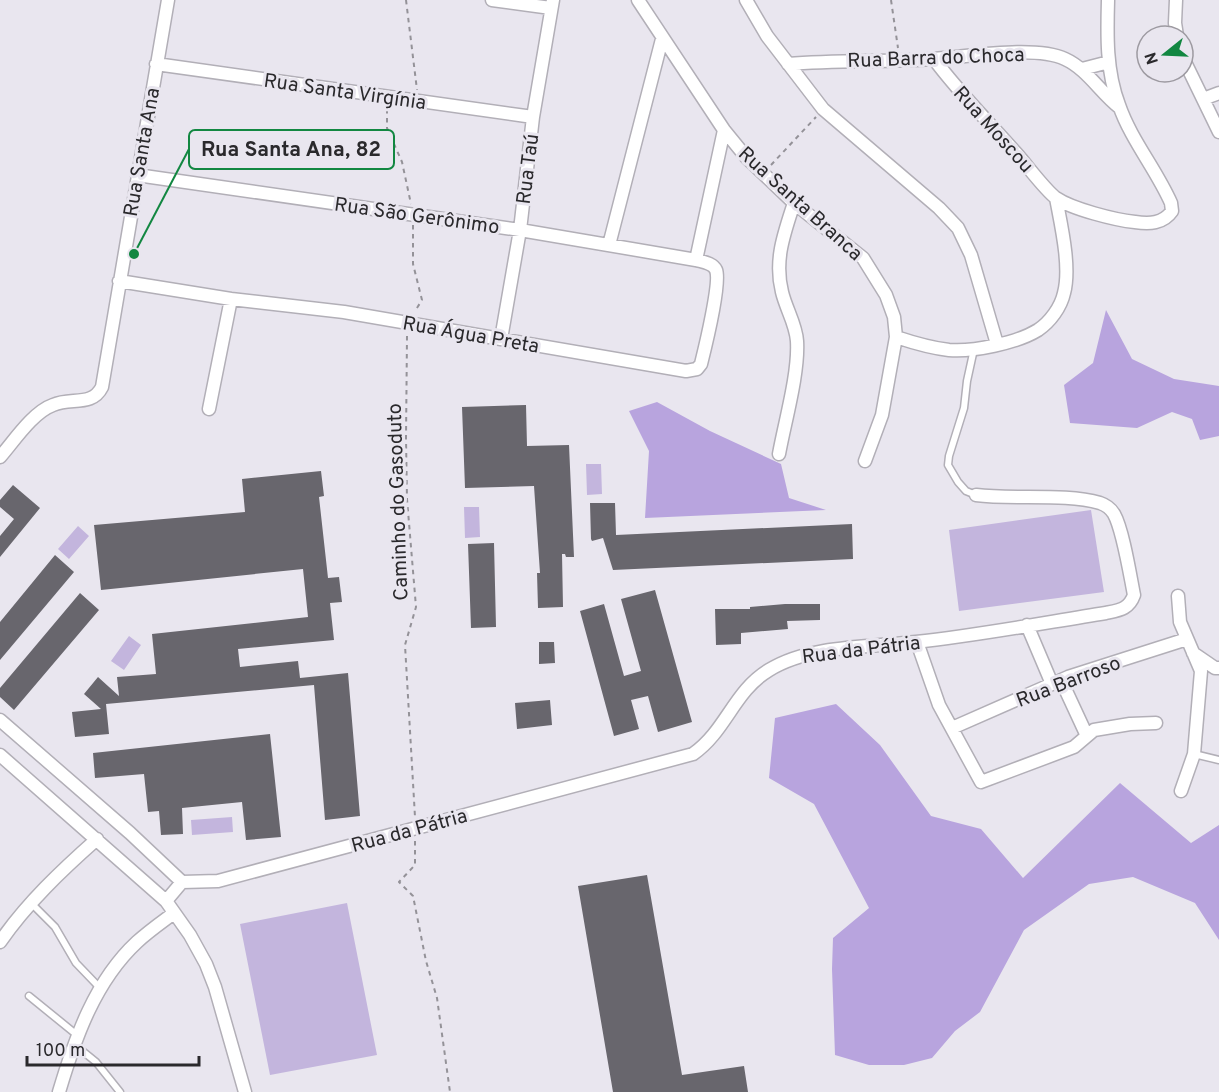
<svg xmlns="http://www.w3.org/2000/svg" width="1219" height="1092" viewBox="0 0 1219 1092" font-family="Overpass,sans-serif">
	<rect width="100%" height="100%" fill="#e9e6ef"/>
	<path fill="#c3b5dd" d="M586,464h15l1,30 -15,1z
		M464,507h15l1,30 -15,1z
		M1091,510l13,82 -145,19 -10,-81z
		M78,526l11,10 -20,23 -11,-10z
		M129,636l12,9 -17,25 -13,-9z
		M232,817l1,15 -41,3 -1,-15z
		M347,903l30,152 -107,20 -30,-151z"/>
	<path fill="#b8a4de" d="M1106,310l26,49 42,20 45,7v50l-19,4 -8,-21 -20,-7 -35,16 -67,-5 -6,-38 29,-22z
		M657,402l53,29 71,33 8,34 37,12 -181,8 4,-67 -20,-40z
		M836,704l44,41 51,71 50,13 42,49 97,-95 71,60 28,-18v115l-24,-37 -62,-26 -44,7 -65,46 -44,82 -25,19 -23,27 -28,7h-35l-34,-10 -3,-86 1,-31 36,-30 -55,-104 -45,-26 6,-60z"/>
	<path fill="#68666d" d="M526,405l1,41 42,-1 5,112h-8l-1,-3h-3l1,53 -25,1 -1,-35h3l-6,-87 -69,2 -3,-81z
		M321,471l3,25 -5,1 9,81 11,-1 3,25 -12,1 4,37 -96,9 2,18 58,-6 2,17 48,-5 12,143 -35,4 -11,-135 -208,19 3,30 -34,3 -3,-25 29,-3 -17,-15 14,-17 21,19 -2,-19 39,-3 -4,-40 156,-17 -5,-48 -202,21 -7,-65 151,-13 -3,-33z
		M13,485l27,23 -40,49v-21l14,-17 -14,-12v-7z
		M590,503h25l1,32 236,-11 1,35 -240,11 -10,-32 -11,3 -1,-2z
		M494,543l2,84 -25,1 -3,-84z
		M55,555l19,17 -74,88v-38z
		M655,590l37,132 -34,10 -10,-36 -17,4 8,29 -25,7 -34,-125 24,-7 20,72 17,-5 -20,-72z
		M80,593l19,17 -85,100 -14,-13v-9z
		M785,604h35v16l-33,1 1,8 -47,4v11l-25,1 -1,-36h35v-2z
		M539,642h15l1,21 -16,1z
		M550,700l2,25 -35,4 -2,-26z
		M270,734l11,103 -35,3 -4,-38 -60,6 1,26 -22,1 -2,-24 -11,1 -4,-38 -49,4 -2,-25z
		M647,875l35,200 62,-9 4,26h-135l-35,-206z"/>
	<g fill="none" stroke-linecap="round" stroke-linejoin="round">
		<g stroke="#b2afb7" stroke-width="9">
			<path id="lane" d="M974,349l-7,32 -3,27 -15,48 -1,9 10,17 8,9 10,4
				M1194,754l25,6
				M32,904l23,23 21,36 24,25
				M29,996l48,39
				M75,1045l21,17 24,30"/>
		</g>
		<g stroke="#b2afb7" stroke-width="15">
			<path id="street" d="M492,0l59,8
				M638,0l86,130 22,27 48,46 69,55 23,37 8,22 2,20 -14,78 -17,46
				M746,0l21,36 56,73 116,99 19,20 13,27 26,89
				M1176,0l-1,23 2,13
				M1183,58l36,74
				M934,59c25,34 55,63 82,94 10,11 29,37 40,45 16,11 59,22 79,24 14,2 28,2 37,-11l-1,-8c-15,-34 -40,-63 -52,-98 -13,-34 -12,-70 -11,-105
				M156,64l377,53
				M788,64c49,-4 97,-2 146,-5 33,-2 101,-14 131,0 22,10 35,33 54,48
				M1082,69l27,-7
				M1203,99l16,-6
				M609,245l53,-206
				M696,260l28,-130
				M119,281l112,18 113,13 342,59 11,-2 4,-5c4,-16 20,-82 15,-94 -3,-7 -13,-8 -20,-10l-176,-30 -383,-55
				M896,337c18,6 35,11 53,13 24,2 68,-7 89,-20 12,-8 23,-23 26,-37 7,-26 -3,-68 -8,-95
				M501,339l19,-109 13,-113 20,-117
				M209,409l22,-110
				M779,454c6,-33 20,-81 18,-113 -1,-17 -11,-32 -15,-49 -8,-32 2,-58 12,-89
				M0,457c14,-16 33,-45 53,-52 18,-8 39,2 49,-18l66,-387
				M1178,596l2,26 21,49 -7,83 -13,37
				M1027,625l25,59
				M917,642l22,63 42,77 93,-35 20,-17 36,-6 26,-1
				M1193,653l22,15h4
				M1061,680l26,56
				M0,720l130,113 52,49
				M952,728l116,-51 119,-38
				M0,755l166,146 24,34 16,29 9,23 30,105
				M166,901l16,-19 36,-1 475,-127c33,-23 41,-63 76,-84 40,-25 101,-23 147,-28 64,-7 127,-19 190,-29 14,-3 23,-4 28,-18 -4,-20 -11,-65 -20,-81 -3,-5 -8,-9 -14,-11 -36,-10 -85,-3 -124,-8
				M0,942c27,-39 62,-72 97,-103
				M59,1092c16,-54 36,-111 78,-150 12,-11 25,-20 37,-29"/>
		</g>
		<path stroke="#949298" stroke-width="2" stroke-dasharray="4.5 4.5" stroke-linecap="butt" d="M406,0l11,90
			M891,0l7,48
			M387,109v19l15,34 9,42
			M771,165l45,-48
			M413,225v39l9,36 -7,11
			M407,336l-1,102 1,61 9,108 -11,38 10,172
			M415,841v24l-16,17 14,14 13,65 11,37 13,94"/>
		<use href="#lane" stroke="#fff" stroke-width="6"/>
		<use href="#street" stroke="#fff" stroke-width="12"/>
	</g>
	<g text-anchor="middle" stroke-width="6" stroke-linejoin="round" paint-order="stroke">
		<g font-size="20" fill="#2a292c" stroke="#e9e6ef">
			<text transform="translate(936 57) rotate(-2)" y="7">Rua Barra do Choca</text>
			<text transform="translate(345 91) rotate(8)" y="7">Rua Santa Virgínia</text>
			<text transform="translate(994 129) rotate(48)" y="7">Rua Moscou</text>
			<text transform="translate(141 152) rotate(-80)" y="7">Rua Santa Ana</text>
			<text transform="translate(527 169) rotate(-83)" y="7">Rua Taú</text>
			<text transform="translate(801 203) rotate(42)" y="7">Rua Santa Branca</text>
			<text transform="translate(417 215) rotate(8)" y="7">Rua São Gerônimo</text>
			<text transform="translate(471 334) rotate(10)" y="7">Rua Água Preta</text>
			<text transform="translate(397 502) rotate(-92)" y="7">Caminho do Gasoduto</text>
			<text transform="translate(861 649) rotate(-7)" y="7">Rua da Pátria</text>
			<text transform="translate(1068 681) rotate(-21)" y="7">Rua Barroso</text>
			<text transform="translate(409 830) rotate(-15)" y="7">Rua da Pátria</text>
		</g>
	</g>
	<path fill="none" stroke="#128741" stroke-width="2" d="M134 254L189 149"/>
	<circle fill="#128741" stroke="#e9e6ef" stroke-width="2" cx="134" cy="254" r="6"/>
	<rect fill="#e9e6ef" stroke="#128741" stroke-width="2" x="189" y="130" width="205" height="39" rx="6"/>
	<g font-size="21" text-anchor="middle" font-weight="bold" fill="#2a292c">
		<text x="291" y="156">Rua Santa Ana, 82</text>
	</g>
	<g transform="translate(1165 54) rotate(252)"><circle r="28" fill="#e9e6ef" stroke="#9d9aa1" stroke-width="1.5"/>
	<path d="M0-4.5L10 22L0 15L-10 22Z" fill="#128741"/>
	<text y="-9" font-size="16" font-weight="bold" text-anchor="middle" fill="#2a292c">N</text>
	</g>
	<path d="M27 1056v9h172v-9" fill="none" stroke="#2a292c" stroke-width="3"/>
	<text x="36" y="1056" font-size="18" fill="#2a292c" stroke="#e9e6ef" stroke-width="4.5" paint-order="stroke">100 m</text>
</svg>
